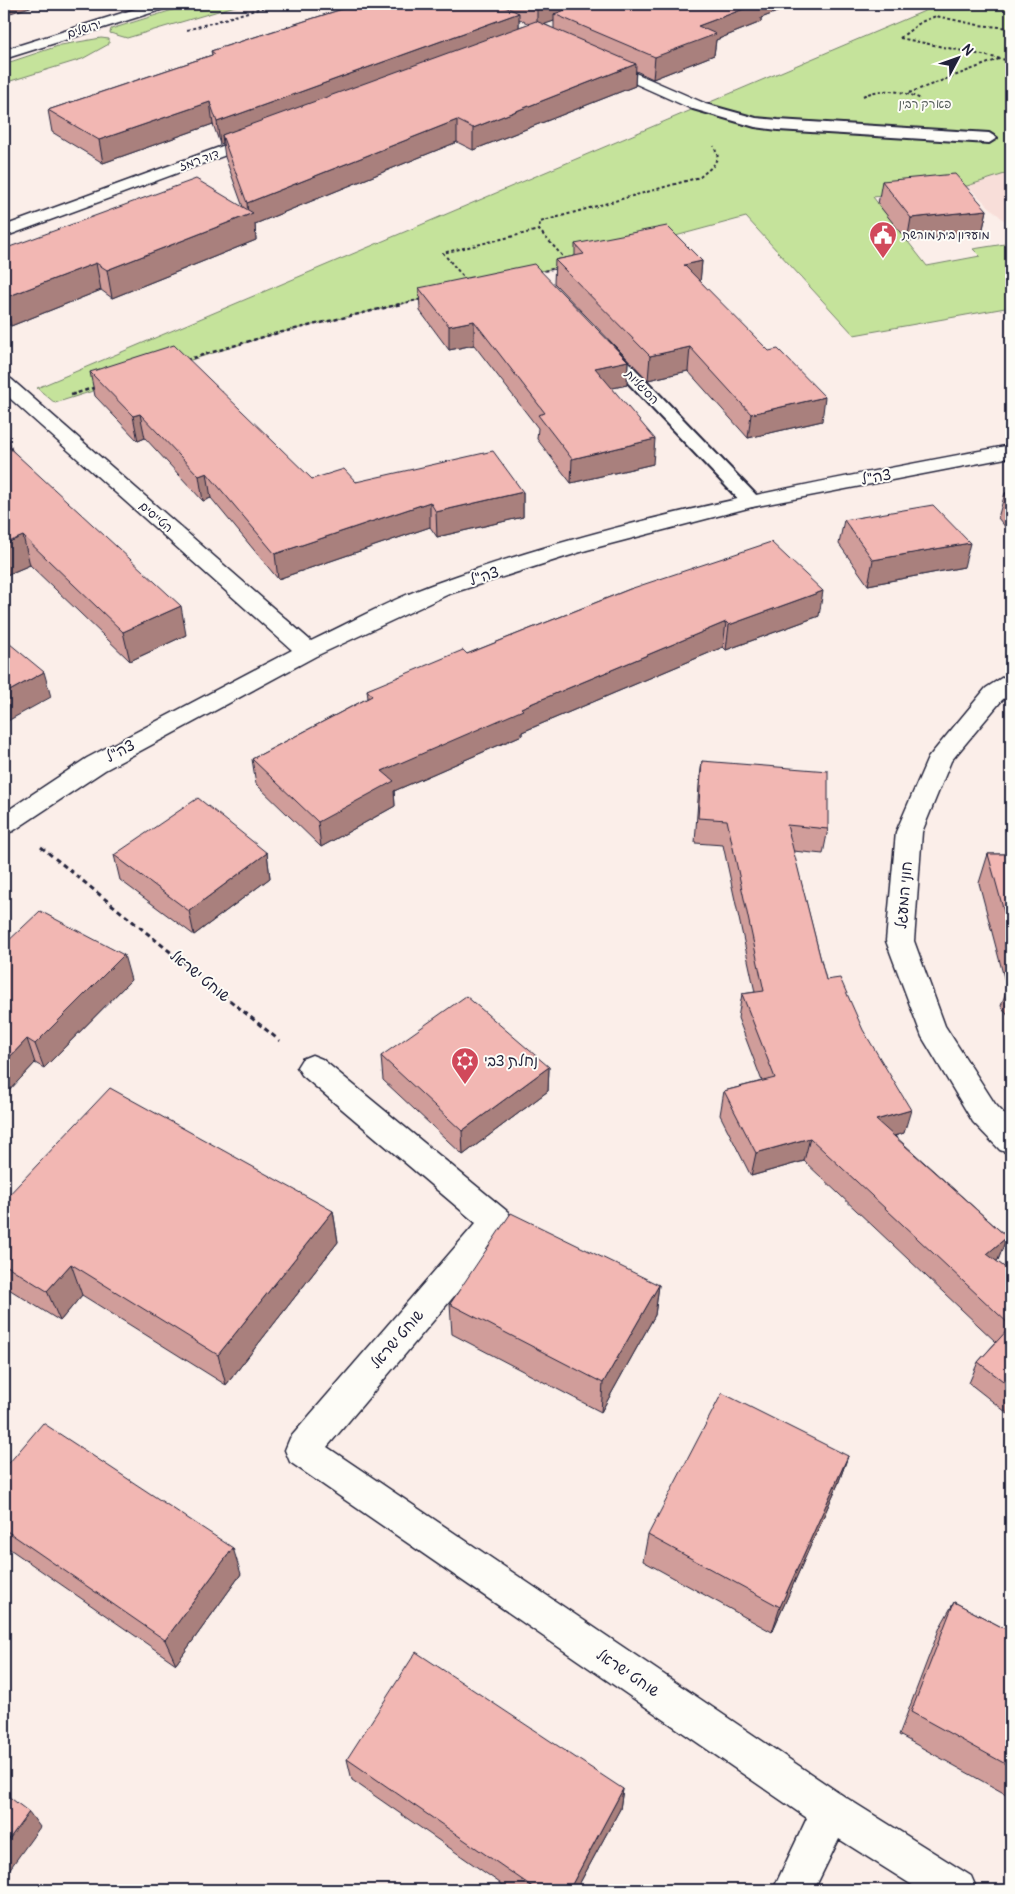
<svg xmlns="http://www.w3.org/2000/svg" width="1015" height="1894" viewBox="0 0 1015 1894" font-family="Pangolin,'Playpen Sans Hebrew',sans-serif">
	<rect width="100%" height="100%" fill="#fbeee9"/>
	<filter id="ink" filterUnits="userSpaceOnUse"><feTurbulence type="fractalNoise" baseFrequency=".02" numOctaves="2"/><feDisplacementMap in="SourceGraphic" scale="10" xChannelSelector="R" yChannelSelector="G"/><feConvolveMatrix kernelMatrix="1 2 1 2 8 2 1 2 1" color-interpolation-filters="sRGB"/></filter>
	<g filter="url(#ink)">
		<path fill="#f8ded9" d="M1011,172v55l-44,-41z"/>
		<path fill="#c5e39b" stroke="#74826b" d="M192,4h50l-115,34 -17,-5 1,-4z
			M941,4h70v168l-44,14 -94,11 54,69 53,-10 -7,-7 38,-6v64l-157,28 -108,-118 -171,46 -305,72 -215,68 -18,-15z
			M101,38l8,1v5l-27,15 -78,24v-19l57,-19z"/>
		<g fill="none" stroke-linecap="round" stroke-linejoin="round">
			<g stroke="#22223b" stroke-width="4">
				<path id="lane" d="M698,102l58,16 22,2 211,13 8,5 -8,5 -211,-13 -23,-3 -62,-18 -2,-3 2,-3z
					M603,341l6,1 149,155 3,4 -3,4 -7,2 -7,-2 -147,-155 -3,-4 3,-4z"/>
			</g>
			<g stroke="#22223b" stroke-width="3">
				<path id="street" d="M601,58l103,45 2,3 -2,3h-12l-96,-43 -3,-3 3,-3z
					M258,133l8,5 -2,3 -260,96v-11z
					M4,377l7,2 300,262c40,-19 81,-42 123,-57 186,-68 383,-102 577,-139v12l-259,50 -165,43 -138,44 -133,62 -211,114 -92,61 -9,3v-21l83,-55 205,-108 -288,-257z
					M1011,674v19l-9,7 -51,61 -29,71 -8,109 31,85 50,78 16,17v33l-11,-4 -27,-28 -51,-85 -36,-96 10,-109 32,-74 58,-70 17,-11z
					M312,1055l10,4 186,153 5,10 -5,10 -181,215 518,350 126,79 6,14h-57l-81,-51 -25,51h-41l34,-72 -517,-356 -5,-12 5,-12 186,-215 -174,-148 -5,-8 5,-8z"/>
			</g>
			<g stroke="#22223b" stroke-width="3">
				<path id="secondary" d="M151,4h21l-2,3 -166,52v-9z"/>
			</g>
			<path stroke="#22223b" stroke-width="2" stroke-dasharray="3 2.5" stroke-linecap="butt" d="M187,30l88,-26
				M900,38l21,-16 15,-6 42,9 33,3
				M900,38l111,23
				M909,93l90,-34
				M863,96c19,-9 40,-5 58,3
				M566,260l-27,-30 1,-8 160,-45 13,-11 5,-9 -4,-11
				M539,272l18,-4
				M466,280l-23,-27 96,-23
				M396,305l26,-6"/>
			<path stroke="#22223b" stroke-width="2.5" stroke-dasharray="4 3" stroke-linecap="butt" d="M186,360l84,-25 131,-31
				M71,395l25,-8"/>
			<path stroke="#22223b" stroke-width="3" stroke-dasharray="5 4" stroke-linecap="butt" d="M41,847l239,194"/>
			<use href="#lane" fill="#fdfcf7" fill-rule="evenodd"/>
			<use href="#street" fill="#fdfcf7" fill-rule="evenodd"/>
			<use href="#secondary" fill="#fdfcf7" fill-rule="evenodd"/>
		</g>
		<path fill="#d09d9a" stroke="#22223b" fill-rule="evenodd" d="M358,4h440l-37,14v4l-45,18 -2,15 -61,24 -17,-8 -1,15 -162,64 -16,-8 -202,82 1,16 -144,58 -11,-8 -90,36 -7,-5v-72l239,-42 -18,-50 -2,-14 -3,1 -7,-20 -110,39 -51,-31 -4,-22 164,-55 -1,-4zM519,19l10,5 -10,3zM554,21v8l-10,-5z
			M882,181l105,29 -5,23 -75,8 -29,-37z
			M575,244l127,17 -2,20 122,140 -74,17 -60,-67 -40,9 -94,-97 1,-23 20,-4z
			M419,288l209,73 -1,24 -15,3 41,76 -82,19 -34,-44 1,-11 -64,-83 -25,5 -29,-39z
			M90,372l222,107 211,13v25l-86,20 -7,-10 -152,52 -67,-81 -8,3 -58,-63 -7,3 -43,-45z
			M4,431l8,19 174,185 -56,26 -100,-96 -26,11z
			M1011,492v42l-13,-16 7,-25z
			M844,520l120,47 -96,18 -29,-41z
			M630,589l189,27 -93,34 -3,-3 -201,85v3l-128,56 1,15 -74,41 -65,-63 -4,-25 116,-61 -1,-8 100,-36z
			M702,761l126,68 -5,25 -30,-3 33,129 78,153 -9,3 112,101 -9,23 -2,1 15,11v144l-42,-33 9,-21 18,-20 -192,-181 -53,15 -31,-61 4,-24 38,-10 -24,-63 4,-24 13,-2 -32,-147 -28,-2 4,-58z
			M267,853l3,25 -76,57 -74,-55 -6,-25z
			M988,854h23v166l-10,-14 6,-17 -28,-106z
			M4,945l127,35 -87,88 -9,-5 -31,33z
			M381,1056l168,11 -1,24 -85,64 -80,-75z
			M4,1200l329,11 5,31 -112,143 -144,-90 -22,26 -56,-35z
			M659,1285l-4,30 -54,97 -149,-78 -2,-30z
			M848,1456l-10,28 -66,148 -129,-71 5,-26z
			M4,1469l237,105 -65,90 -172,-119z
			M954,1602l57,30v165l-112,-62 41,-108z
			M347,1759l276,30 -3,20 -44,81h-66l-158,-110z"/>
		<path fill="#a9807d" stroke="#22223b" d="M4,4h36l-36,11z
			M544,4h56l-46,10v7l-17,6v-21z
			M757,4h41l-37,14v4l-45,18 -2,15 -61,24 2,-22 43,-31z
			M519,13v21l-297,101 1,8 -3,1 -3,-22z
			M636,64l-1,22 -162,64v-22z
			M210,102l3,22 -110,39 -4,-23z
			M457,120v22l-202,82 1,16 -144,58 -5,-28 141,-55 -1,-12z
			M987,210l-5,23 -75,8 4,-23z
			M702,261l-2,23 -16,-19z
			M96,263l5,27 -90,36 -7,-28z
			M474,321v24l-25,5v-24z
			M690,347l-2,24 -40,9 2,-24z
			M628,361l-1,24 -33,7 1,-24z
			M825,397l-3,24 -74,17 3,-24z
			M140,414l5,24 -7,3 -5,-25z
			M8,435l7,29 -11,-7v-20z
			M655,439l-2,25 -82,19 1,-24z
			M207,473l4,25 -8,3 -4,-25z
			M523,492v25l-86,20 -1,-25z
			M430,502v25l-152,52 -3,-25z
			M23,536l7,29 -26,11v-32z
			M970,543l-6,24 -96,18 5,-25z
			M823,591l-4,25 -93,34 3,-25z
			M181,606l5,29 -56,26 -7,-29z
			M726,622l-3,25 -201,85v3l-128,56 1,15 -74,41 -3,-25 64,-51 139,-63z
			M44,672l7,25 -47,26v-29z
			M267,853l3,25 -76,57 -5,-24z
			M124,955l7,25 -87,88 -9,-24z
			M27,1039l8,24 -31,33v-33z
			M549,1067l-1,24 -85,64 -1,-24z
			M911,1110l-7,23 -34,10 6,-23z
			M810,1138l-6,23 -53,15 5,-23z
			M333,1211l5,31 -112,143 -8,-30z
			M1007,1237l-9,23 -21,16 10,-22z
			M71,1264l11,31 -22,26 -13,-30z
			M659,1285l-4,30 -54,97 2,-29z
			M848,1456l-10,28 -66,148 8,-25z
			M233,1548l8,26 -65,90 -11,-24z
			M623,1789l-3,20 -44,81h-7z
			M29,1812l11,15 -36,50v-31z"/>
		<path fill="#f2b7b3" stroke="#22223b" d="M358,4h140l21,9 -302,109 -7,-20 -111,38 -51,-30 167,-56 -4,-3z
			M532,4h12l-7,2z
			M583,4h174l-59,22 18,8 -61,23 -101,-43z
			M536,21l100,43 -163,64 -16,-8 -210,83 -25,-68z
			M955,174l32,36 -76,8 -29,-37z
			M196,179l57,34 -146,57 -11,-7 -92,35v-49z
			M667,226l35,35 -18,4 85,86 9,-2 47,48 -74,17 -61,-67 -40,9 -95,-96 29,-6 -9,-10z
			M534,264l94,97 -33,7 60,71 -83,20 -34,-44 7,-2 -71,-92 -25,5 -30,-38z
			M174,345l138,134 32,-10 12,13 137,-31 30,41 -87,20 -6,-10 -155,52 -68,-81 -8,3 -59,-62 -7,2 -43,-44z
			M4,431l4,4 -4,2z
			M4,443l177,163 -58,26 -100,-96 -19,8z
			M1011,492v9l-6,-8z
			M933,505l37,38 -97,17 -29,-40z
			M771,542l52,49 -94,34 -3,-3 -205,86 2,2 -141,61 12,10 -76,41 -66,-63 120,-63 -5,-6 96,-40 4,4 163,-65z
			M4,639l40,33 -40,22z
			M702,761l126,10v58l-41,-4 39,155 14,-2 23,52 48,80 -35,10 131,117 -20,17 24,18v115l-33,-25 33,-36 -201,-188 -54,15 -32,-62 51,-13 -33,-84 22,-3 -37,-171 -29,-2z
			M198,798l69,55 -78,58 -75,-56z
			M988,854h23v83z
			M40,911l84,44 -89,89 -8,-5 -23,24v-118z
			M466,996l83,71 -87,64 -81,-75z
			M110,1088l223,123 -115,144 -147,-91 -24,27 -43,-27v-64z
			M511,1213l148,72 -56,98 -153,-79z
			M722,1393l126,63 -68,151 -132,-72z
			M43,1423l190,125 -68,92 -161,-111v-60z
			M954,1602l57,30v135l-100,-55z
			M416,1652l207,137 -54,101h-32l-190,-131z
			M4,1793l25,19 -25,34z"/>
	</g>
	<defs>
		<g id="civic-pin" transform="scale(1.4375)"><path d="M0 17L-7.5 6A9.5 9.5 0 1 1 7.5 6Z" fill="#d1495b" stroke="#fdfcf7"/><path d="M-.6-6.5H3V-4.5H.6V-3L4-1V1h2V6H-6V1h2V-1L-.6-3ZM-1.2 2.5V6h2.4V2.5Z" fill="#fff"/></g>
		<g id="synagogue-pin" transform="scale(1.4375)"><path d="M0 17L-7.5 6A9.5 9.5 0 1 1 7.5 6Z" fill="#d1495b" stroke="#fdfcf7"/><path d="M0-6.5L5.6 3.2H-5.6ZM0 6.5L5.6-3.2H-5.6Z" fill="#fff"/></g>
	</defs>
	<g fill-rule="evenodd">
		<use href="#civic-pin" x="883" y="235"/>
		<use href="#synagogue-pin" x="465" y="1061"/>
	</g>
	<g text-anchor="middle" stroke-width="4" stroke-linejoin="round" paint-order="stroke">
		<g font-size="12" fill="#22223b" stroke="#fdfcf7">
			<text transform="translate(84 29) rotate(-18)" y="4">ירושלים</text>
			<text transform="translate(199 160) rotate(-20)" y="4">דוד רמז</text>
			<text transform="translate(642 387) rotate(46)" y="4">הסיגליות</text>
			<text transform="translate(156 517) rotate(41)" y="4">הטייסים</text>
		</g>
		<g font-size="12" fill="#535c58" stroke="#fdfcf7">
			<text x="925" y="108">פארק רבין</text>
		</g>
		<g font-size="12" fill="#22223b" stroke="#fdfcf7" text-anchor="start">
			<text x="902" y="239">מועדון בית מורשת</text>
		</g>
		<g font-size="15" fill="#22223b" stroke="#fdfcf7">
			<text transform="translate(876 477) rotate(-11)" y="5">צה"ל</text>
			<text transform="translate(484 576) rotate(-18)" y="5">צה"ל</text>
			<text transform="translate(120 751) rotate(-28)" y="5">צה"ל</text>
			<text transform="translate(904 895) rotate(-85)" y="5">חוני המעגל</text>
			<text transform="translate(200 976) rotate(39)" y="5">שוחט ישראל</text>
			<text transform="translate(397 1339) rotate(-49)" y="5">שוחט ישראל</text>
			<text transform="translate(628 1673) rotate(34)" y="5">שוחט ישראל</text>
		</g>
		<g font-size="15" fill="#22223b" stroke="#fdfcf7" text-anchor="start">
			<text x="484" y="1066">נחלת צבי</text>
		</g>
	</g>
	<rect width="1015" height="1894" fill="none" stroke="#fdfcf7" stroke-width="20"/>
	<rect x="10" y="10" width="995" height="1874" fill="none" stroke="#22223b" stroke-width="2" filter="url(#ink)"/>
	<g transform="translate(958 58) rotate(49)" stroke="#fdfcf7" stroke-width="4" paint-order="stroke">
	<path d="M0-4L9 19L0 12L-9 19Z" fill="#22223b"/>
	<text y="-8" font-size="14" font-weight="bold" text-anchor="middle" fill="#22223b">N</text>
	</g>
</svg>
